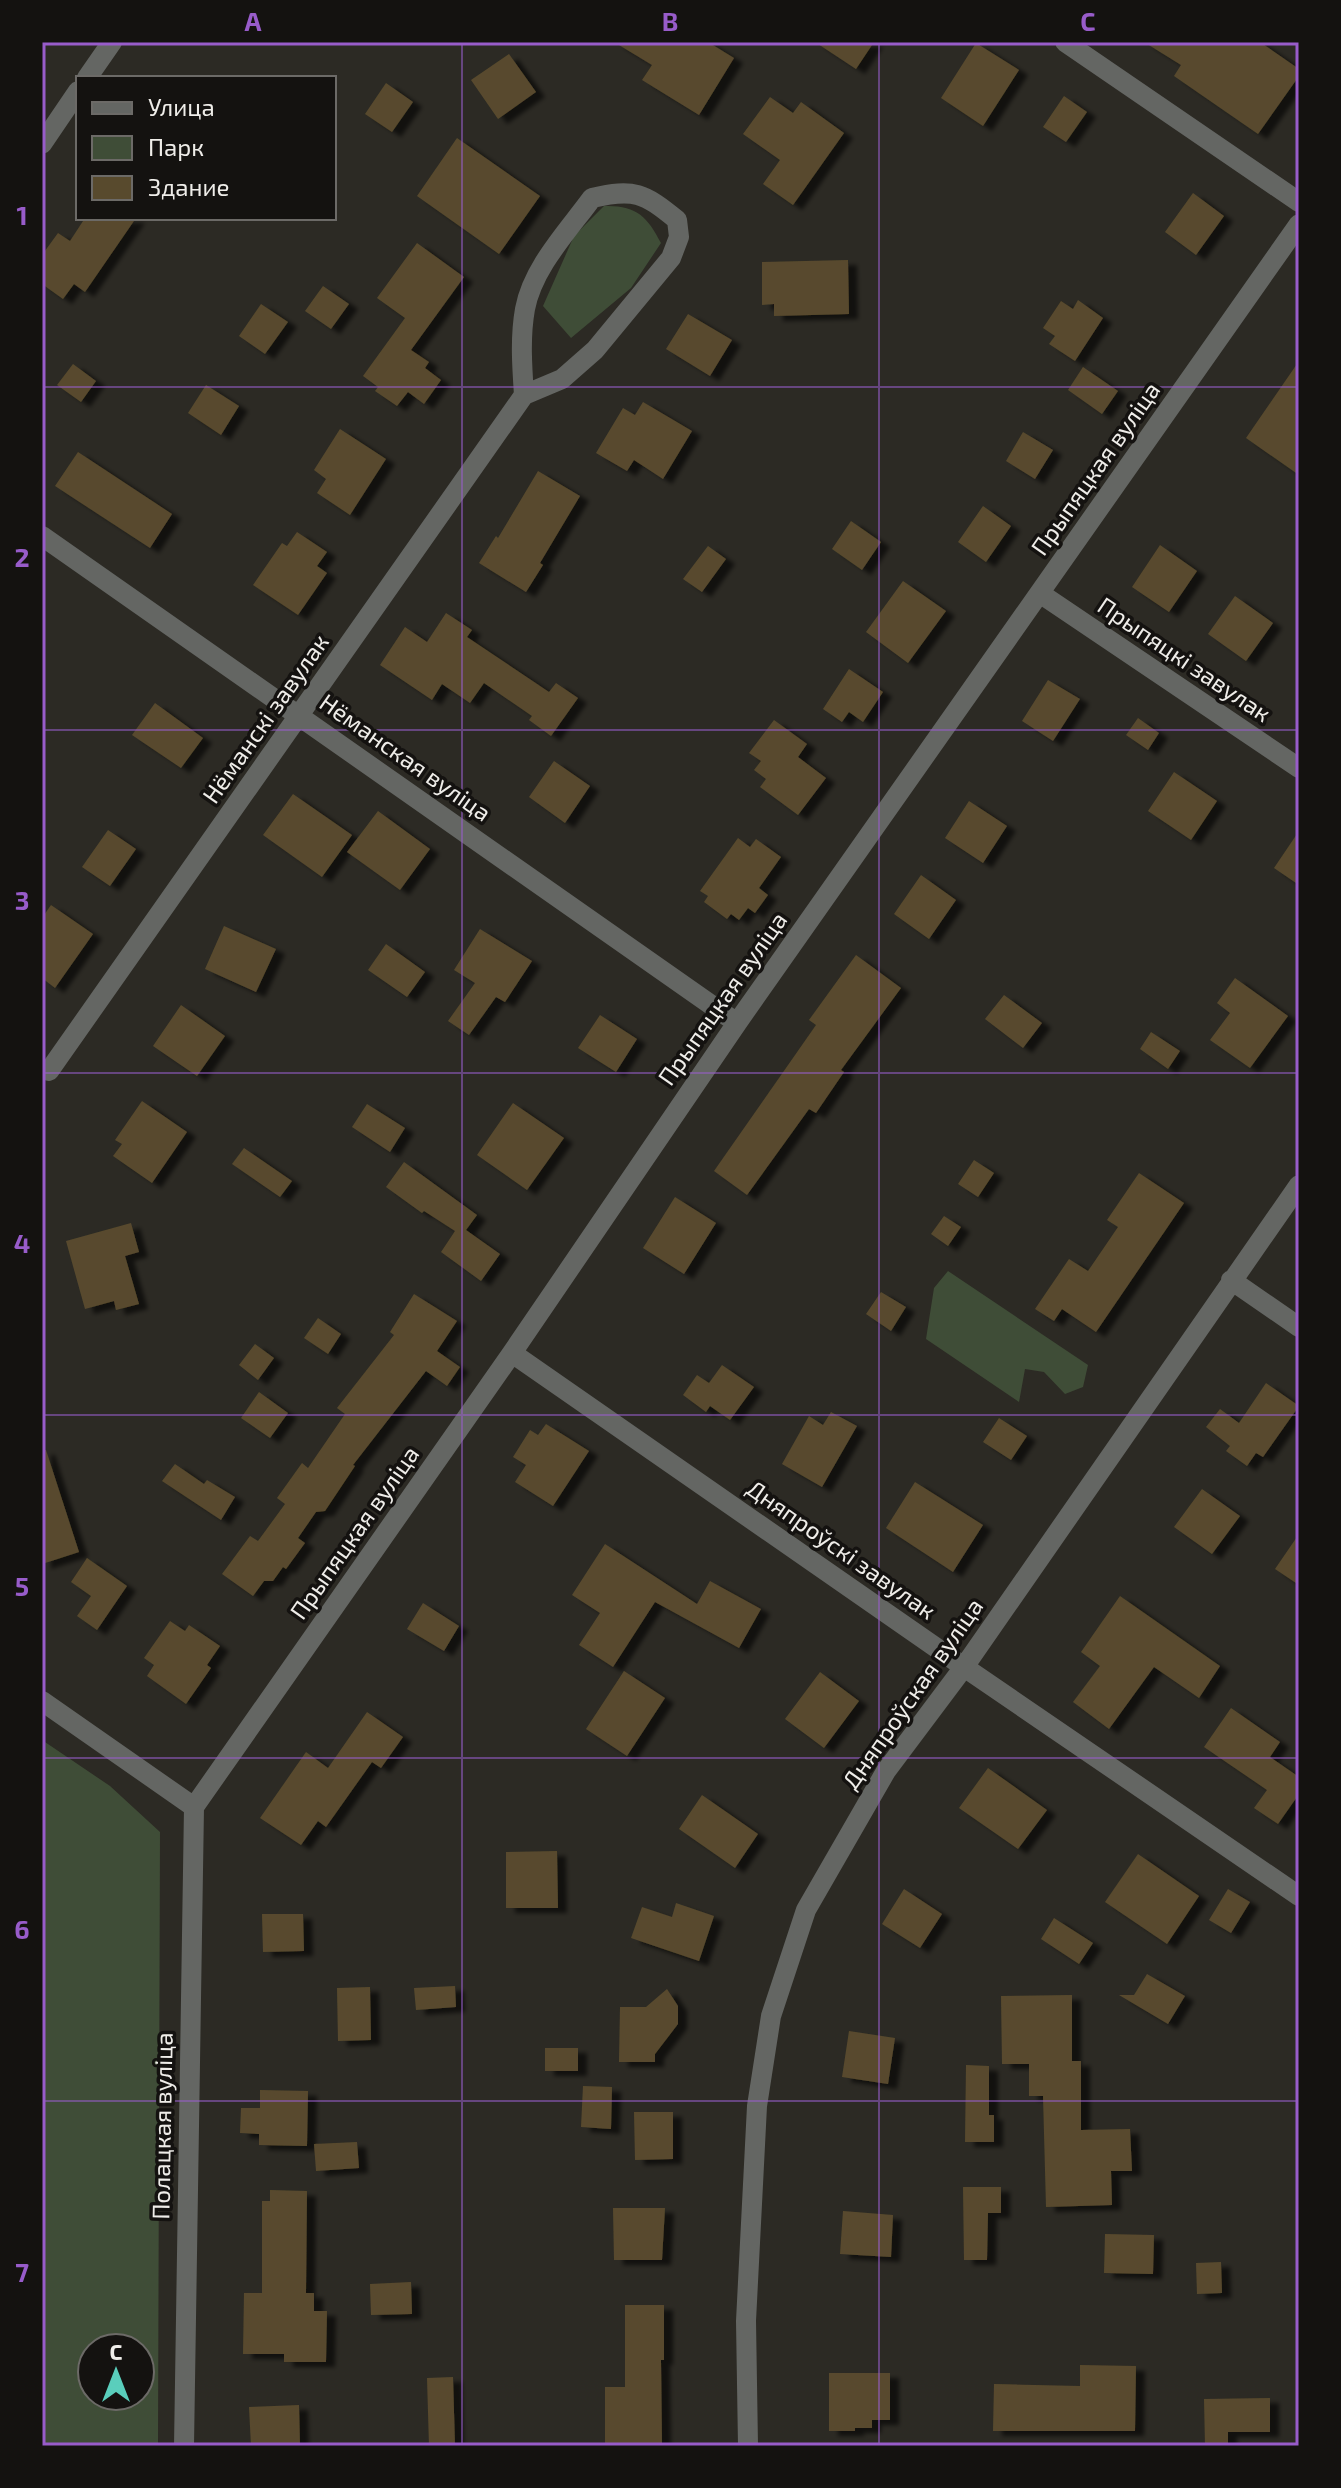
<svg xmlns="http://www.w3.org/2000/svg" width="1341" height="2488" viewBox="0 0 1341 2488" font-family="'Exo 2',sans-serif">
	<defs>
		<filter id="shadow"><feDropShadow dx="9" dy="5" stdDeviation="2" flood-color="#0009"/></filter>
	</defs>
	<rect width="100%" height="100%" fill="#2c2a24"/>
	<path fill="#3f4d37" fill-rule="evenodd" d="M604,206c32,-1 43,10 57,37l-30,45 -60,50 -28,-32 31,-70z
		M948,1271l140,94 -5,22 -18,7 -21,-22 -19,-3 -6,33 -93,-63 8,-51z
		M42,1740l68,46 50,46 -2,614h-116zM92,2348h48v48h-48z"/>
	<path fill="#584a2d" filter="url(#shadow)" d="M614,42h94l26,16 -35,57 -57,-35 10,-15z
		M815,42h59l-18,27z
		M1144,42h116l39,27v7l-41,58 -84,-58 7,-11z
		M976,43l43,27 -36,56 -42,-28z
		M509,54l27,38 -38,27 -27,-39z
		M386,83l27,19 -21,30 -27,-18z
		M1064,96l23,16 -21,30 -23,-15z
		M770,97l23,16 8,-11 43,31 -51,72 -30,-21 17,-24 -37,-26z
		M457,138l83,58 -41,58 -82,-58z
		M1193,193l31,23 -28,39 -31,-23z
		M85,218h51l-51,74 -11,-8 -11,15 -21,-15v-29l16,-22 12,8z
		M417,243l47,34 -53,73 18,12 -4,6 16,12 -17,24 -16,-12 -11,14 -22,-15 3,-4 -15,-11 42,-58 -28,-20z
		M848,260l1,54 -75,2v-12l-12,1v-43z
		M323,286l26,18 -18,25 -26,-18z
		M1078,300l25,18 -28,43 -26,-17 6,-8 -12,-8 18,-27 12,8z
		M261,304l27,18 -23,32 -26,-18z
		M688,314l44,26 -22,36 -44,-27z
		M1299,361v114l-53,-37z
		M73,364l23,17 -15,21 -24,-17z
		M1083,367l35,24 -16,23 -34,-24z
		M206,385l33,21 -18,29 -33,-22z
		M643,402l49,29 -29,48 -29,-19 -7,11 -31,-18 27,-45 12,7z
		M340,429l46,30 -36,56 -33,-22 9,-14 -12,-9z
		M1023,432l30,18 -18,29 -29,-18z
		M78,452l94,62 -22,34 -95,-62z
		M538,471l42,25 -40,67 3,2 -17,27 -47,-29 17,-27 2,2z
		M983,506l28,20 -25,36 -28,-20z
		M851,521l30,21 -19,28 -30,-21z
		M297,532l30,20 -10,14 10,7 -29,42 -45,-30 29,-42 5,3z
		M1160,545l37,26 -28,41 -37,-25z
		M708,546l18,13 -24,33 -19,-13z
		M903,581l43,30 -38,52 -42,-31z
		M1235,596l38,27 -27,38 -38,-27z
		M446,613l26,17 -5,7 82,55 7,-9 22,15 -27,38 -22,-16 3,-4 -48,-33 -14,20 -28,-19 -10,16 -52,-35 25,-38 22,15z
		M849,669l34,23 -20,30 -14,-10 -7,10 -19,-13z
		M1048,680l32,19 -27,42 -31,-20z
		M155,703l48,35 -22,30 -49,-33z
		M1138,718l21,15 -11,17 -22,-15z
		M774,720l33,24 -9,13 28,21 -28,37 -38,-28 6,-8 -12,-9 7,-9 -12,-8z
		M554,761l36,25 -25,37 -36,-26z
		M1174,772l43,29 -26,39 -43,-29z
		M293,794l59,41 -30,42 -59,-42z
		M969,801l38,25 -24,37 -38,-25z
		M378,811l52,38 -30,41 -53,-38z
		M108,830l28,19 -26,37 -28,-19z
		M1299,831v54l-25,-17z
		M738,838l12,9 6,-8 25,18 -22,31 9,7 -13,18 -7,-5 -9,12 -8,-6 -4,5 -23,-17 4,-6 -8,-5z
		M921,875l35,25 -27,39 -35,-25z
		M51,905l42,29 -38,54 -13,-10v-60z
		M224,926l52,23 -20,43 -51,-23z
		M480,929l52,32 -27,41 -9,-5 -27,38 -21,-14 27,-38 -21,-13z
		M386,944l39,28 -18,25 -39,-27z
		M856,955l45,33 -60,82 3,2 -28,41 -7,-4 -62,86 -33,-24 102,-146 -7,-5z
		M1235,978l53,38 -38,52 -40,-28 20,-27 -13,-10z
		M1004,995l38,28 -19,25 -38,-29z
		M181,1005l44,31 -28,40 -44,-30z
		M600,1015l37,24 -21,33 -38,-24z
		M1151,1032l29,19 -12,18 -28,-20z
		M142,1101l45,31 -35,51 -39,-27 9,-12 -7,-4z
		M513,1103l51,35 -37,52 -50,-35z
		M367,1104l38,24 -15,24 -38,-25z
		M244,1148l48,33 -12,16 -48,-33z
		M974,1160l20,13 -16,24 -20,-13z
		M404,1162l73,53 -11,15 34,24 -19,27 -40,-29 14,-21 -31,-20 -2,2 -36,-26z
		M1139,1173l45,30 -88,129 -34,-23 -8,12 -19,-12 34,-50 19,12 30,-44 -11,-7z
		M675,1197l41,26 -32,51 -41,-26z
		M944,1216l17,11 -13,19 -17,-12z
		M131,1223l8,29 -14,4 14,48 -23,6 -2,-9 -29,8 -19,-68z
		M881,1292l25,15 -15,24 -25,-17z
		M414,1294l43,27 -20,30 23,16 -13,19 -21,-15 -73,94 2,1 -30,45 -9,1 -18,26 7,5 -19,26 -3,-2 -10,14h-9l-11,15 -31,-22 28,-38 8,5 27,-37 -8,-6 25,-35 6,5 37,-54 -8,-6 57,-73 -4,-3z
		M318,1318l23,16 -13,20 -24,-16z
		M255,1344l19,14 -16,22 -19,-15z
		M722,1365l32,22 -24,33 -20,-14 -4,6 -23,-17 14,-20 12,8z
		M1266,1383l33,23 -36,51 -7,-4 -9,13 -21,-15 4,-5 -24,-19 14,-18 19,14z
		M259,1392l29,21 -18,25 -29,-20z
		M831,1412l26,14 -35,61 -40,-23 27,-48 14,9z
		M999,1418l28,18 -16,24 -28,-18z
		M546,1424l43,27 -36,55 -38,-24 11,-17 -13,-8 17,-27 8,5z
		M42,1450h4l33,102 -37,12z
		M175,1464l29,20 3,-4 28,17 -14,23 -59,-39z
		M915,1482l68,43 -30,47 -67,-44z
		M1202,1489l38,27 -28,38 -38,-27z
		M1299,1534v51l-24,-16z
		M605,1544l92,60 13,-23 51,28 -22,39 -84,-46 -42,65 -34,-22 21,-32 -28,-18z
		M87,1558l40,28 -30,44 -20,-14 14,-20 -20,-14z
		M1120,1596l100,70 -21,32 -45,-31 -45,62 -36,-27 27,-36 -19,-14z
		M423,1603l36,23 -15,25 -37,-22z
		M170,1621l15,10 4,-6 31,21 -13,19 4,3 -25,36 -39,-28 7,-11 -10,-7z
		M624,1671l41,27 -38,58 -41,-27z
		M820,1672l39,29 -35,47 -39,-29z
		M1231,1708l49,34 -10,15 29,20v17l-21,30 -24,-16 13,-18 -63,-43z
		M367,1712l36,25 -22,31 -9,-6 -46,65 -8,-6 -17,24 -41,-27 46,-66 22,16z
		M988,1768l59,42 -29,39 -59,-41z
		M702,1795l56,39 -23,34 -56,-39z
		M557,1851l1,57h-52v-56z
		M1138,1854l61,42 -32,48 -62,-42z
		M904,1889l38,25 -22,34 -38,-24z
		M1228,1889l22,13 -19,31 -22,-13z
		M676,1903l38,13 -15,45 -68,-23 11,-31 30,10z
		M262,1914h41l1,37 -41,1z
		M1054,1918l39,25 -14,21 -38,-25z
		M1147,1974l38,22 -17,28 -49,-29h15z
		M455,1986l1,21 -40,3 -2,-22z
		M370,1987l1,53 -33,1 -1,-53z
		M667,1989l11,17v18l-23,30v8h-36l1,-55h26z
		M1072,1995v66h9v69l49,-1 2,42h-21l1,34 -66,2 -3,-111h-14v-32h-27l-1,-68z
		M849,2031l46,7 -7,46 -46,-7z
		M545,2048h33v23h-33z
		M966,2065l23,1v49h5v27h-29z
		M583,2086l29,1 -1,42 -30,-2z
		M260,2090l48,1 -1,55 -48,-1v-11l-19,-1 1,-25h19z
		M634,2112h39v47l-38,1z
		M357,2142l2,26 -43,3 -2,-27z
		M963,2187h38v26h-13l-1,47h-23z
		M270,2190l37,1 -1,102h8v18h13l-1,51h-42v-8h-41l1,-61h18v-92h8z
		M613,2208h52l-3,52h-48z
		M843,2211l50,4 -2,42 -51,-3z
		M1105,2234l49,1 -1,39 -49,-1z
		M1221,2262l1,31 -25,1 -1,-31z
		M411,2282l1,32 -41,1 -1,-31z
		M625,2305h39v55h-3l1,86h-57v-59h20z
		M1080,2365l56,1 -1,65h-142l1,-47 86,2z
		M829,2373h61v47h-18v8h-17v3h-26z
		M453,2377l2,69h-26l-2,-68z
		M1270,2398v34h-42v14h-23l-1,-47z
		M299,2405l1,41h-49l-2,-39z"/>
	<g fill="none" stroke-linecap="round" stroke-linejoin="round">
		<path stroke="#646663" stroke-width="20" d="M1065,42l234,160
			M87,78l25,-36
			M42,144l36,-53
			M42,536l695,487
			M1041,594l258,174
			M49,1071l475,-676 38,-16 33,-29 76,-92 8,-21 -2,-17c-33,-27 -43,-32 -85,-22 -24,33 -59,69 -67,111 -5,28 -3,57 -1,86
			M1231,1280l68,47
			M512,1353l452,314 335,229
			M42,1701l152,106
			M194,1807l318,-454 225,-330 562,-799
			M184,2446l10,-639
			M748,2446l-2,-125 11,-215 14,-90 35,-106 80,-139 78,-104 335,-482"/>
	</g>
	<path fill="none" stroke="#985cca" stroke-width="2" stroke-opacity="0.55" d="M462,42v2404M879,42v2404M42,387h1257M42,730h1257M42,1073h1257M42,1415h1257M42,1758h1257M42,2101h1257"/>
	<g text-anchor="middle" stroke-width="7" stroke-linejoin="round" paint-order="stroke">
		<g font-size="24" fill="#efede9" stroke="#141210">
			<text transform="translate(1096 469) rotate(-55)" y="8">Прыпяцкая вуліца</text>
			<text transform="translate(1184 660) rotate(34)" y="8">Прыпяцкі завулак</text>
			<text transform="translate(266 719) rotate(-55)" y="8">Нёманскі завулак</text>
			<text transform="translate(405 758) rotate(35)" y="8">Нёманская вуліца</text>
			<text transform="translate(723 999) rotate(-55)" y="8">Прыпяцкая вуліца</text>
			<text transform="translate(355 1533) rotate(-55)" y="8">Прыпяцкая вуліца</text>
			<text transform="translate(841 1550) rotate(35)" y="8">Дняпроўскі завулак</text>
			<text transform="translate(913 1694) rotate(-55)" y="8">Дняпроўская вуліца</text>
			<text transform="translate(163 2126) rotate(-89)" y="8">Полацкая вуліца</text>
		</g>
	</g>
	<rect width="1341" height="2488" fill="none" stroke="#141210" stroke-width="88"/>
	<rect x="76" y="76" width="260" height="144" fill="#141210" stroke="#6c6a67" stroke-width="2"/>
	<rect x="92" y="102" width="40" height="12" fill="#646663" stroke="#6c6a67" stroke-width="2"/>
	<text x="148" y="116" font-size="24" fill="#efede9">Улица</text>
	<rect x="92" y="136" width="40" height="24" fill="#3f4d37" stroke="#6c6a67" stroke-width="2"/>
	<text x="148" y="156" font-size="24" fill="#efede9">Парк</text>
	<rect x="92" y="176" width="40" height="24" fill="#584a2d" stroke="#6c6a67" stroke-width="2"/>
	<text x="148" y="196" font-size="24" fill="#efede9">Здание</text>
	<g transform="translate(116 2372)"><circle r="38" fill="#141210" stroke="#6c6a67" stroke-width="2"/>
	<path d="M0-6L14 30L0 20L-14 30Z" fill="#5acebc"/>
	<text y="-12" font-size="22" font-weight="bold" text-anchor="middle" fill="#efede9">С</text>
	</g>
	<rect x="44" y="44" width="1253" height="2400" fill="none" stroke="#985cca" stroke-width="3"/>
	<g font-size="26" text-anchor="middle" font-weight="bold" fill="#985cca">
		<text x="253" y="31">A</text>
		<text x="670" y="31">B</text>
		<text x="1088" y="31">C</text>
		<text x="22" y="225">1</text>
		<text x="22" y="567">2</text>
		<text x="22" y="910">3</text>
		<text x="22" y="1253">4</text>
		<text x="22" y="1596">5</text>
		<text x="22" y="1939">6</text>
		<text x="22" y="2282">7</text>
	</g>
</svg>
